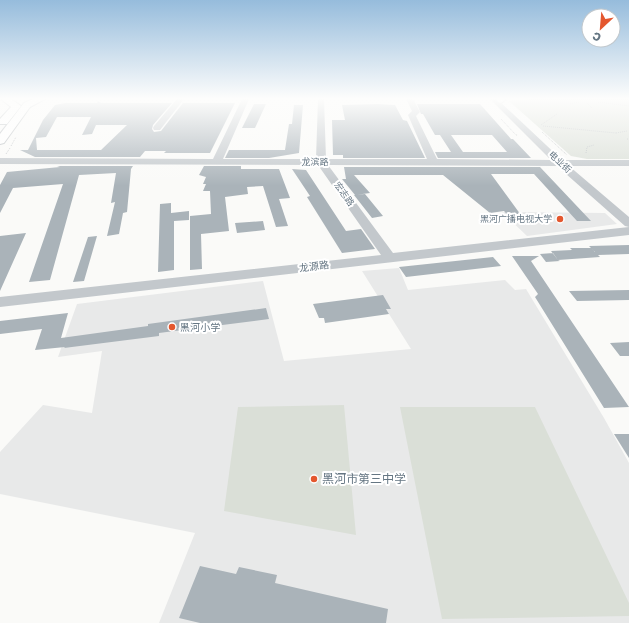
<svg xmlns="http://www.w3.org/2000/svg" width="629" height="623" viewBox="0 0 629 623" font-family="'Golos Text','Noto Sans SC',sans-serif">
	<rect width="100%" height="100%" fill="#fafaf8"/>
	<path fill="#e8e9e9" d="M502,212l103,1 12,11 -90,12z
		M399,268l9,22 97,-10 10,10 11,-1 78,129 25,45v160h-470l36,-90 -195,-39v-42l43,-47 49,8 10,-62 -44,6 19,-53 186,-23 21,80 127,-12 -49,-78z"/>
	<path fill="#dadfd7" d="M525,99h104v60h-42l-16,-3 -62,-55z
		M344,405l12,130 -132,-24 14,-104z
		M400,407h135l94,196v13l-187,3z"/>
	<path fill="#aab3b9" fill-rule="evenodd" d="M98,101l3,2h71l-19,22 -1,4 2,3 7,-1 22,-28h52l-25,50h-46l2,-2h-21l-5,6h-105l-15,-7h8l15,-30 12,-15 10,-2h32zM57,117h34l-9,18 10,-1 4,-9h31l-26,25h-64l-1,-12 10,-1z
		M254,104h12l-11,24h-13z
		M378,104l17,1 8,15 4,1 18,37h-82v-3h-10l-1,-35h13l-3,-15z
		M417,104h63l31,35h2l18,19h-93l-3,-6h16l-11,-17h-5l-12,-21h-2zM451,135h41l15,17h-44z
		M294,105h9l-4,48 -30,5h-44l4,-8h56l4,-26h3z
		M57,166h76l-2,3 -4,43 -4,1 -4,21 -12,2 8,-34 -4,1 5,-30 -37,2 -29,105 -21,2 34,-98 -50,4 -13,25v-28l7,-13 53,-5z
		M204,166h37v3h38l11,29 -11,1 9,27 -12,1 -13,-41 -16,1 1,7 -23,3 4,34 -28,3 1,35 -12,1v-54l21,-2 -1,-23h-7l3,-7h-3l3,-7 -7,-2z
		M344,167h196l51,54h-14l-43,-47h-43l35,48h-12l-10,-11 -14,2 -47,-38h-89l16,18 -15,2 -13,-16h4z
		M292,169l14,1 40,61 15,-2 14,20 -33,4 -35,-56 3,-1z
		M365,194l18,22 -11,2 -18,-23z
		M171,203v10l18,-2v9l-15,1v49l-16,2 2,-68z
		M263,221l2,9 -28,3 -2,-10z
		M26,233l-26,58v-55z
		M97,236l-13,45 -11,1 15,-45z
		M629,245v9l-31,1 2,2 -42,3 2,1 -14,1 -6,-8 13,-1 5,7 -7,-9 21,-1 -2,-2h21l4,4 -6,-6z
		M512,256h27l-8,5 98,146 -25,1 -69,-111 3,-3z
		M493,257l8,9 -95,11 -7,-10z
		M629,290v10l-52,1 -8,-10z
		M383,295l8,14h-5l3,5 -64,9 -1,-5h-5l-6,-14z
		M266,308l3,11 -110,14v3l-95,12 1,-1 -30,3 7,-21 -42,5v-13l68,-8 -7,25 87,-12v-2z
		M629,342v14h-9l-10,-13z
		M614,434h15v24z
		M200,566l36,8 3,-7 38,8 -2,8 113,26 -2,14h-186l-21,-5z"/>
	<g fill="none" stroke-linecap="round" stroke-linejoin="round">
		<g stroke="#b5babe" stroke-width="2">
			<path id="major" d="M1,99h10l10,7 -14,18h-7v-5l11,-12z
				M33,99h12l-15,8 -26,36 -4,1v-10l24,-31z
				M497,99h8v1l-4,3 -3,-1z"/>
		</g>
		<path stroke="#bbbfc2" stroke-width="1" stroke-dasharray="1 1" stroke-linecap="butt" d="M529,99h100
			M598,102l31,4
			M587,103l5,5
			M570,104l9,-2
			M501,119l15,16h2
			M541,125l16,-11
			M543,126l73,7
			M542,132l25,23
			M616,133l11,-2
			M627,139h2
			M11,146l5,-9
			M586,153l1,-6 7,-2
			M6,154l4,-6"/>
		<path fill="#c3c8cc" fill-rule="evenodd" d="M177,99h7l-24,31h-6l-1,-2 1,-2z
			M242,99h7l-26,60h93l2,-60h6l2,60h101l-19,-44 4,-4 -6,-12h7l7,13 -4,4 21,43 114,1 -61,-61h7l65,61h67v6h-60l60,51v10l-4,-1 -68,-60 -229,-1 65,88 236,-26v8l-629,72v-10l381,-42 -63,-90 -318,-1v-6l213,1z"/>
		<use href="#major" fill="#fff" fill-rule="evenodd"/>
	</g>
	<linearGradient id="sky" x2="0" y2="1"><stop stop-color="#96bcdc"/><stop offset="0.53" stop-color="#fdfdfc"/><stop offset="1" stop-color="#fdfdfc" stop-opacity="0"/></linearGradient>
	<rect width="629" height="186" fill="url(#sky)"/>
	<g fill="#e4572e" stroke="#fff" stroke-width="1.5">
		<circle cx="560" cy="219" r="4"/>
		<circle cx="172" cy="327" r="4"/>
		<circle cx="314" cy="479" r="4"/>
	</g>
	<g text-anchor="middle" stroke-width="4" stroke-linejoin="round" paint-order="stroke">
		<g font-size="9" fill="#657683" stroke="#fff">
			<text x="315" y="165">龙滨路</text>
			<text transform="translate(560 162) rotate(43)" y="3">电业街</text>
			<text transform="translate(344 194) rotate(54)" y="3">宏志路</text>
		</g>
		<g font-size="9" fill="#657683" stroke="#fff" text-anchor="end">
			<text x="552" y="222">黑河广播电视大学</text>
		</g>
		<g font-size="10" fill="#657683" stroke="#fff">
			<text transform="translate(314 266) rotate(-7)" y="4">龙源路</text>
		</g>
		<g font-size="10" fill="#657683" stroke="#fff" text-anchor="start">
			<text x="180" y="331">黑河小学</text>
		</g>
		<g font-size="12" fill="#657683" stroke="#fff" text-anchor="start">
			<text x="322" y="483">黑河市第三中学</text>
		</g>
	</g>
	<g transform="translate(601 28) rotate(206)"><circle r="19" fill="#ffffff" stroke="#c1c8cd"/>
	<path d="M0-3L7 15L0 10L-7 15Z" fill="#e4572e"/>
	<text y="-6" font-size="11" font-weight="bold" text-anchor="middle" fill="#657683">С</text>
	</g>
</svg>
